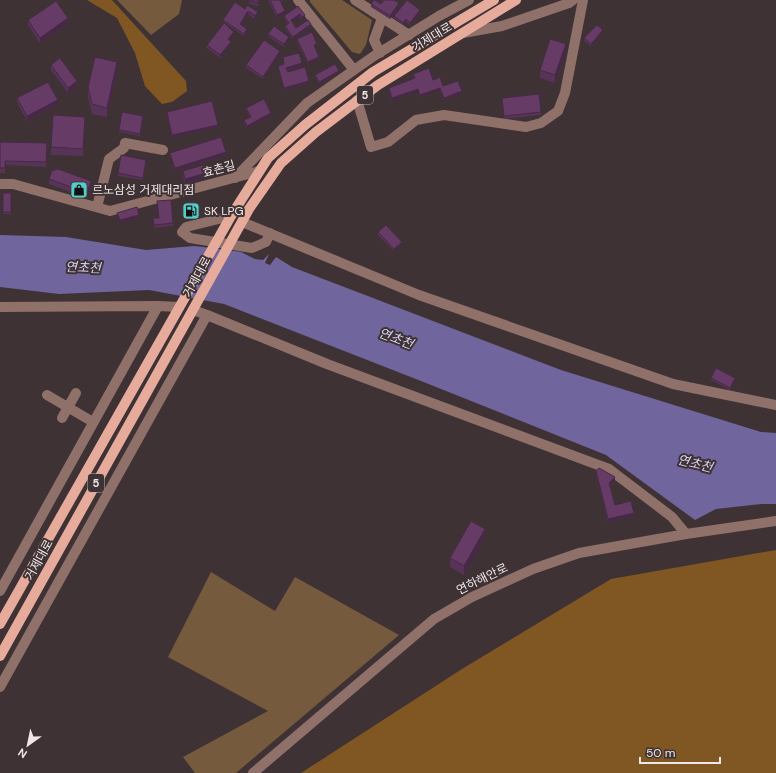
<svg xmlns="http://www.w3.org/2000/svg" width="776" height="773" viewBox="0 0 776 773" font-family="'DM Sans','Noto Sans KR',sans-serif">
	<rect width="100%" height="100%" fill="#3f3235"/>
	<path fill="#755a3d" d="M117,0h65l-3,14 -28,21z
		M310,0h32l30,20 -6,25 -6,9 -8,-2 -42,-50z
		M211,572l64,39 20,-34 104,58 -163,138h-41l-12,-16 85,-46 -100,-54z"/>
	<path fill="#805723" d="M87,0h25l74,81 1,10 -15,11 -10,2 -17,-18 -10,-33 -18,-35z
		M776,550v223h-475l161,-104 149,-90z"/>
	<path fill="#70659d" d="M0,235l66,2 80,13 48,-4 26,3 21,3 14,7 8,1 6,-6 -4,9 5,2 6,-8 16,10 269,103 200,62 15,1v71h-15l-45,5 -21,11 -89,-65 -185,-74 -197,-77 -75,-14 -90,4 -59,-7z"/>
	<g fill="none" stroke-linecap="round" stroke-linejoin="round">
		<path stroke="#8f716a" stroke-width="10" d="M298,0l56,70
			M355,0l54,35
			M463,33l39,-7 67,-23 4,-3
			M380,53l-6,-13 8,-22
			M357,100l14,47 17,-5 28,-22 28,-5 82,12 15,-4 17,-12 7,-18 18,-93
			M235,178l72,-75 67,-47 65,-40 30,-16
			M0,184h13l97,27 149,-40
			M97,207l12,-48 15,-11 1,-5 38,7
			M231,216l-45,11 -4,5 8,6 62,10 14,-6 4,-9
			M242,222l177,73 254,89 103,21
			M0,307l158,-1 21,1
			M193,310l14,5 120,49 282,105 63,48 14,17
			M47,395l46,27
			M62,418l14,-25
			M0,591l158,-285
			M0,687l207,-372
			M253,773l181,-154 38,-22 61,-28 46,-16 107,-19 90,-13"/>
		<path stroke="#e6ab9b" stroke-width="10" d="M0,624l231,-408 37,-58 37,-33 68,-53 121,-72
			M0,656l249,-447 32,-46 35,-31 62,-47 138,-85"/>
	</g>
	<path fill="#583358" d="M249,0h10l-1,6 -9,-2z
		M268,0h15l-3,2 5,12 -8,4z
		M381,0h13l5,5 -9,14 -19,-12v-3h10l2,-3z
		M298,6l7,12 -3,2 -2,-3 -8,5 4,6 15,-2 -18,13 -8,-11v-2l3,-3 -4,-5v-2z
		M245,9l13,5 -3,5 -7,-5 -7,11 6,6 -3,5 -21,-14v-2z
		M420,12l-10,13 -4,-3 -3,3 -9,-7v-2z
		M28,20l40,3 -28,20 -12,-18z
		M603,33l-12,13 -7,-5v-3z
		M234,34l-5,6 2,4 -11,14 -13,-10v-3z
		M268,34l21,6 -5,7 -16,-11z
		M297,39l20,7 -2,1 4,12 -11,5 -11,-22z
		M566,51l-11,32 -15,-5v-8z
		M280,54l-17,25 -17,-11v-3z
		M283,57l19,9 -15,4 1,2 21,11 -25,7 -6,-21v-3l6,-1z
		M51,65l26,21 -9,7 -17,-23z
		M117,71l-10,46 -15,-3 -4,-17v-10z
		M339,73l-20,11 -4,-7v-2z
		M413,74l20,6 10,6 19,8 -18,6 -4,-10 -20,7 -2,-6 -26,10 -3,-11v-2l25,-9z
		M17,98l41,7 -31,16 -10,-19z
		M502,101l39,11v3l-37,4z
		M246,108l25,8 -24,12 -3,-5v-3l6,-3 -4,-7z
		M167,112l51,15 -46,11 -5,-24z
		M143,118l-3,18 -21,-4v-2z
		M85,124l-2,32 -32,-1v-8z
		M0,142l47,1 -1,24 -41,-2v8h-5z
		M170,153l56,2 -51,16 -5,-16z
		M146,163l-3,17 -25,-4v-3z
		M183,171l23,7 -21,6 -2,-8z
		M49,179l42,7 -4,12 -38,-14z
		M3,193h8v21h-8z
		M186,202l10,14v2l-8,1z
		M153,218h6l14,5v3l-19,2z
		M378,232l24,12 -8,7 -16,-16z
		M711,378l24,2 -5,10 -19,-10z
		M596,471l19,9 -5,5 5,20 19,11 -26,6 -12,-49z
		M485,539l-21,36 -14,-8v-9z"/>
	<path fill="#472947" d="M399,3v2l-9,14v-3z
		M420,10v2l-10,13v-2z
		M248,11v3l-8,12v-2z
		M285,11v3l-8,4v-3z
		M258,12v2l-3,5v-3z
		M300,14v3l-9,6v-3z
		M305,15v3l-3,2v-3z
		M68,18v5l-28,20v-5z
		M406,19v3l-3,3v-2z
		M311,24v2l-18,13v-2z
		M247,29v2l-3,5v-2z
		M603,30v3l-12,13v-2z
		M234,32v2l-6,8v-3z
		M289,37v3l-5,7v-3z
		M231,42v2l-11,14v-3z
		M317,44v2l-3,2v-3z
		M566,44v7l-11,32v-8z
		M280,51v3l-17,25v-2z
		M319,57v2l-11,5v-2z
		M117,62v9l-10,46v-9z
		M302,63v3l-16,4v-2z
		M339,71v2l-20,11v-2z
		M77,81v5l-9,7v-5z
		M309,81v2l-25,7v-2z
		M440,88v2l-20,7v-2z
		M418,89v2l-26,10v-3z
		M462,91v3l-18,6v-2z
		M58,100v5l-31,16v-5z
		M271,113v3l-24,12v-2z
		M218,125v2l-46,11v-3z
		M226,152v3l-51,16v-3z
		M206,173v5l-21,6v-5z
		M91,181v5l-4,12v-5z
		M139,215v2l-19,6v-3z
		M402,242v2l-8,7v-2z
		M735,378v2l-5,10v-2z
		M615,477v3l-6,5v-2z
		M634,513v3l-26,6v-3z
		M485,529v10l-21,36v-9z"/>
	<path fill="#663b66" stroke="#472947" d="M249,0h9v3l-9,-2z
		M270,0h10l5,11 -8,4z
		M374,0h1l6,4 3,-4h10l5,3 -9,13 -19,-12z
		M407,0l13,10 -10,13 -4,-4 -3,4 -9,-7z
		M56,1l12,17 -28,20 -12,-18z
		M235,2l10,7 2,-4 11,7 -3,4 -7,-5 -8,13 7,5 -3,5 -21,-14z
		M298,6l7,9 -3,2 -2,-3 -9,6 5,8 12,-8 3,4 -18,13 -8,-11 4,-3 -5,-7z
		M224,23l10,9 -6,7 3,3 -11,13 -13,-10z
		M597,25l6,5 -12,14 -7,-6z
		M274,26l15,11 -5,7 -16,-10z
		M312,32l5,12 -3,1 5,12 -11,5 -11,-23z
		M550,39l16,5 -11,31 -15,-5z
		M264,40l16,11 -17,26 -17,-12z
		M299,53l3,10 -16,5 2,4 17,-5 4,14 -25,7 -6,-22 6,-2 -1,-7z
		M95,57l22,5 -10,46 -15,-4 -4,-17z
		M60,58l17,23 -9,7 -17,-23z
		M335,64l4,7 -20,11 -4,-7z
		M429,68l4,12 7,-3 3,9 15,-5 4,10 -18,7 -4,-10 -20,7 -2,-6 -26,9 -3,-10 26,-10 -2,-4z
		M48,82l10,18 -31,16 -10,-18z
		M539,94l2,18 -37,4 -2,-18z
		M264,99l7,14 -24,13 -3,-6 7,-3 -5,-9z
		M212,101l6,24 -46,10 -5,-23z
		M122,112l21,4 -3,18 -21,-4z
		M53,115l32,2 -2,32 -32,-2z
		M221,137l5,15 -51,16 -5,-15z
		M0,142l47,1 -1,19 -41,-1v7h-5z
		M121,155l25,5 -3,18 -25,-5z
		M203,165l3,8 -21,6 -2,-8z
		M58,169l33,12 -4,12 -38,-14 3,-8z
		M3,193h8v19h-8z
		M171,200l2,23 -19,2 -1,-7h6l-2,-17z
		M194,201l2,15 -8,1 -2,-15z
		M137,207l2,8 -19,5 -3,-7z
		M386,225l16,17 -8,7 -16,-17z
		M716,368l19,10 -5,10 -19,-10z
		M599,468l16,9 -6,6 6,22 16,-4 3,12 -26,6 -12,-48z
		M471,521l14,8 -21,37 -14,-8z"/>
	<defs>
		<g id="shop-square" transform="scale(0.9)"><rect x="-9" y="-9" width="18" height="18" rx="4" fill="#54cdc7" stroke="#3f3235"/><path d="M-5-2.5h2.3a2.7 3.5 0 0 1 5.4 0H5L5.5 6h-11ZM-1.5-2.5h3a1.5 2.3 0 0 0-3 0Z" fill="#111"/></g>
		<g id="fuel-square" transform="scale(0.9)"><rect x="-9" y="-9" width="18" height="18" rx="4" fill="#54cdc7" stroke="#3f3235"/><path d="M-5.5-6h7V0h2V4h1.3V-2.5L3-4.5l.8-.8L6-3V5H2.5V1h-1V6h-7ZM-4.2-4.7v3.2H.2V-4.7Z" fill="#111"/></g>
	</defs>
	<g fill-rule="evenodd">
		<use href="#shop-square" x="79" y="190"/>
		<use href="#fuel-square" x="191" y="211"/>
	</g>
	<g text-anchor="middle" stroke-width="4" stroke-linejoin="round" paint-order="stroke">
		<g fill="#3f3235" stroke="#bab0b2" stroke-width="1">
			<rect x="357" y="86" width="16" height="18" rx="3"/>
			<rect x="88" y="474" width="16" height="18" rx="3"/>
		</g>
		<g font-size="11" font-weight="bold" fill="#efe6e8">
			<text x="365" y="99">5</text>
			<text x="96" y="487">5</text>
		</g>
		<g font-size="12" fill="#efe6e8" stroke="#3f3235">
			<text transform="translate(432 37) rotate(-31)" y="4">거제대로</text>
			<text transform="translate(219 169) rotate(-15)" y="4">효촌길</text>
			<text transform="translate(197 277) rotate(-61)" y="4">거제대로</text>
			<text transform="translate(39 560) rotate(-61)" y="4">거제대로</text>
			<text transform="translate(482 579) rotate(-26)" y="4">연하해안로</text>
		</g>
		<g font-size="12" fill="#efe6e8" stroke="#3f3235" text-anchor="start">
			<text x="92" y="194">르노삼성 거제대리점</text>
			<text x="204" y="215">SK LPG</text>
		</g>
		<g font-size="13" font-style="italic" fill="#d7d2f4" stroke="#3f3235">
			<text transform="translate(83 267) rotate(2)" y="5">연초천</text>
			<text transform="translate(396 338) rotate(21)" y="5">연초천</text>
			<text transform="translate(695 463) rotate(14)" y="5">연초천</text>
		</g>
	</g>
	<g transform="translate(28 745) rotate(213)" stroke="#3f3235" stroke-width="3" paint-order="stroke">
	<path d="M0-3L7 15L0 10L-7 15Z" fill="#efe6e8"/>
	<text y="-6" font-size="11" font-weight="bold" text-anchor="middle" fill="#efe6e8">N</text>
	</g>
	<path d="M640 757v6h80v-6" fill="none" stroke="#efe6e8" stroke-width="2"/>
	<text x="646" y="757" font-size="12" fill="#efe6e8" stroke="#3f3235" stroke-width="3" paint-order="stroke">50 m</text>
</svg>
